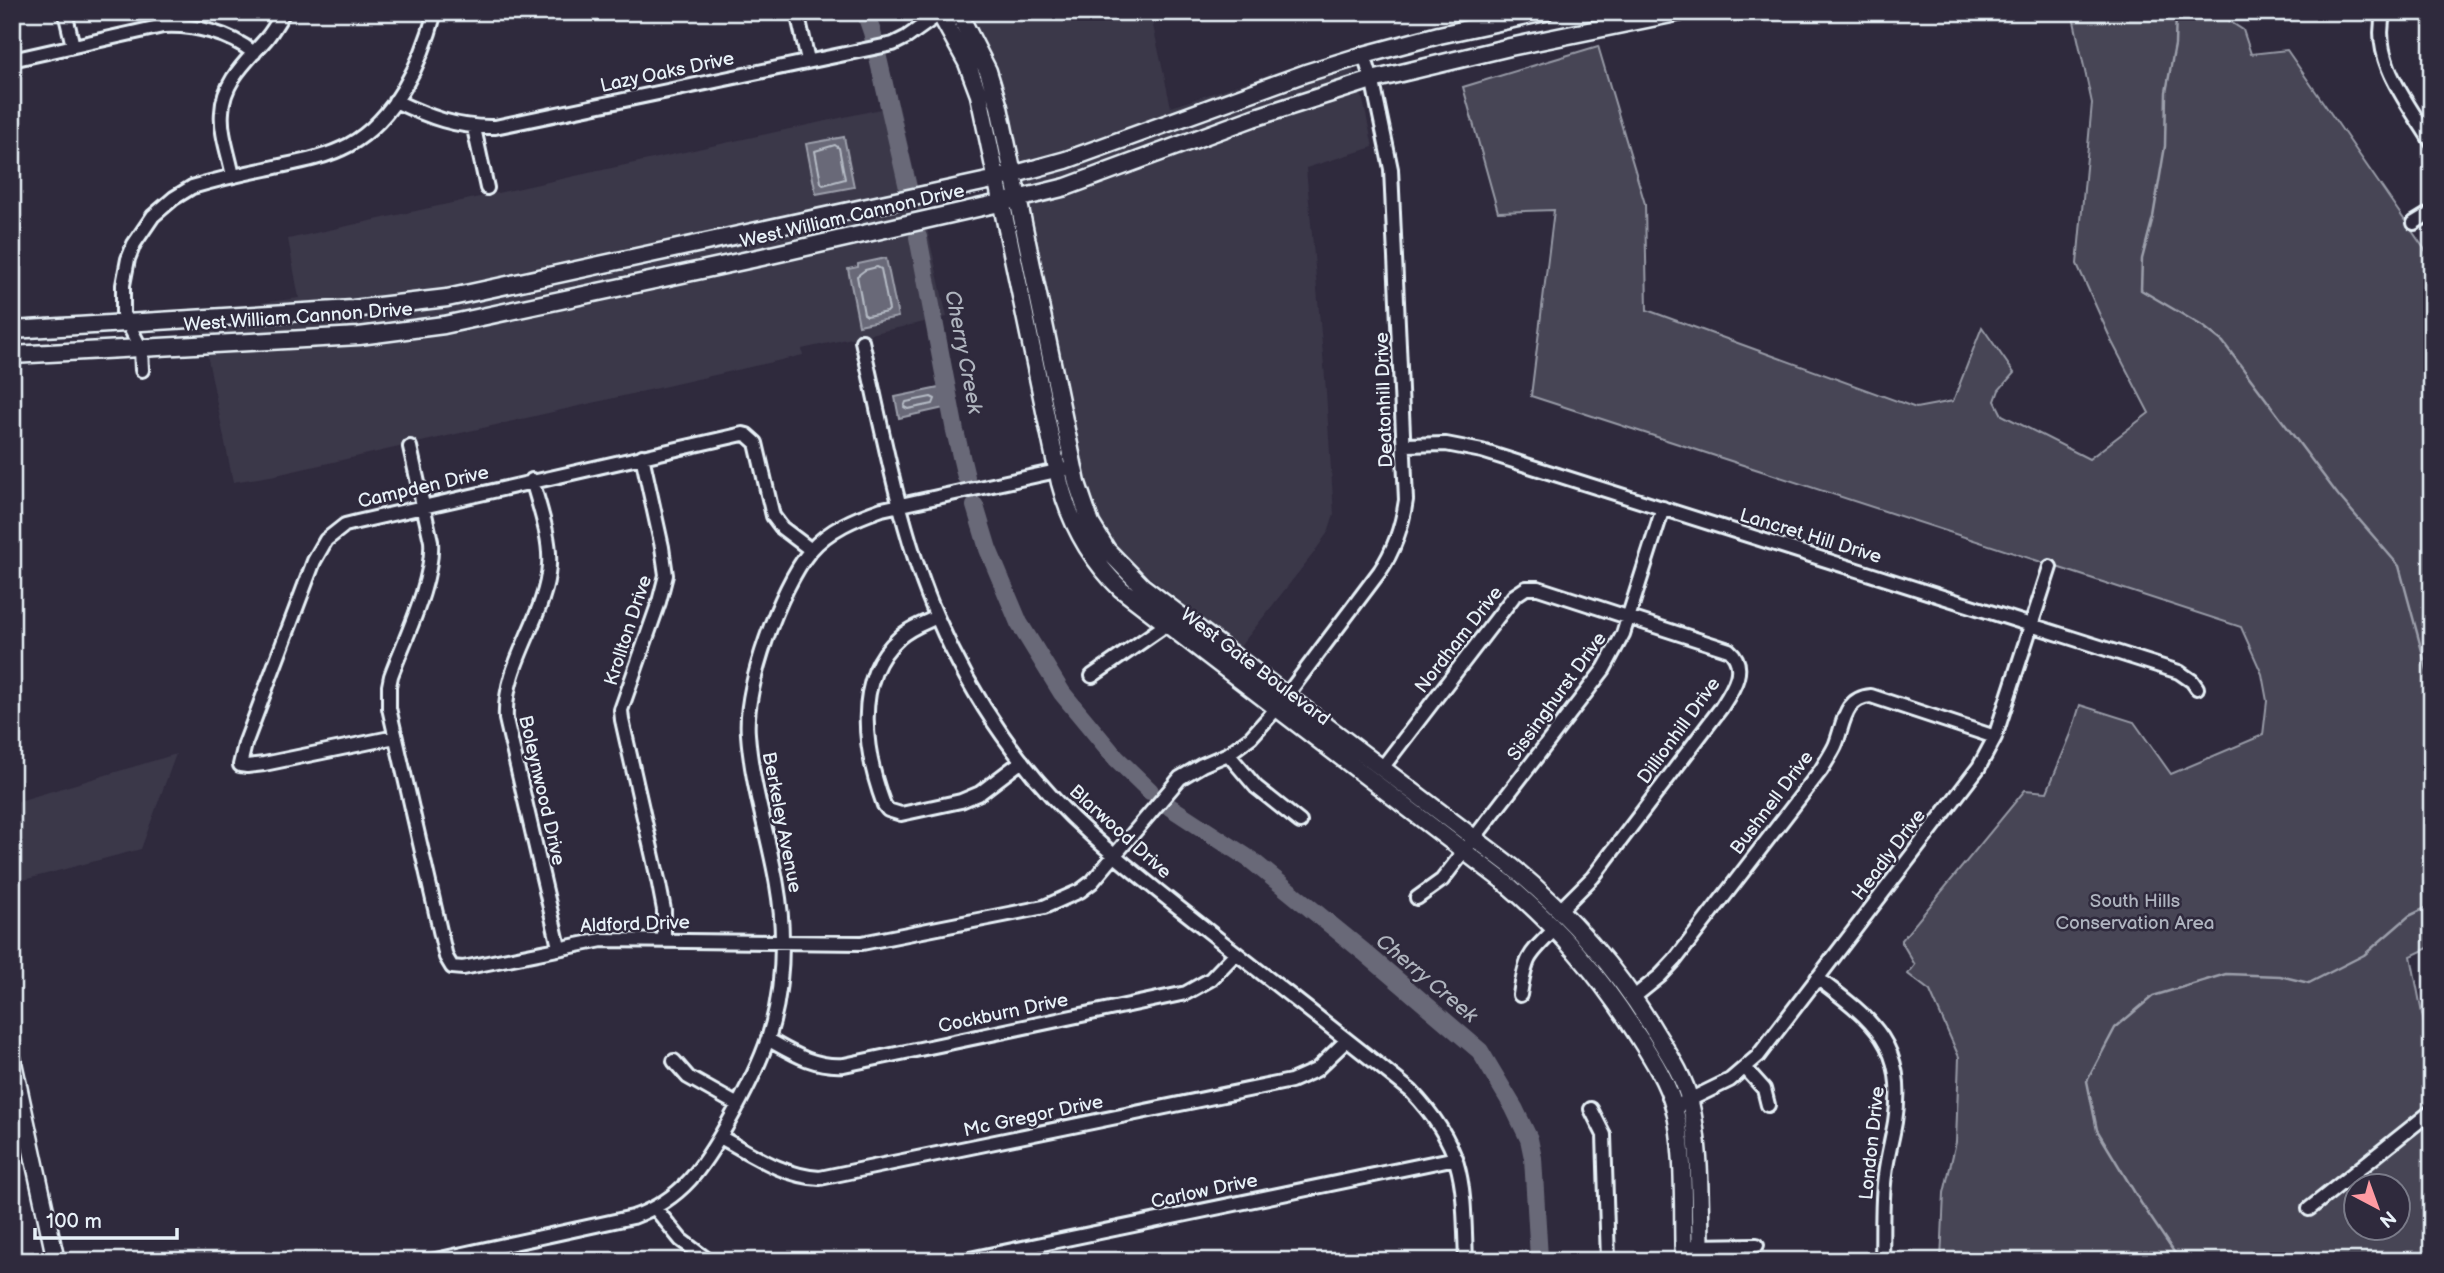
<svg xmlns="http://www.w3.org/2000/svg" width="2444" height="1273" viewBox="0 0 2444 1273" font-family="'Balsamiq Sans',sans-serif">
	<rect width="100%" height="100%" fill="#2f2a3d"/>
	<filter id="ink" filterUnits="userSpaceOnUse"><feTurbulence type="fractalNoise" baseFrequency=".0143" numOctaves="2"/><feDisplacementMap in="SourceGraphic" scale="14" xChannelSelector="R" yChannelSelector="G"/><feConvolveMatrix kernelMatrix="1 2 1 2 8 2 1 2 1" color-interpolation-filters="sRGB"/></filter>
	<g filter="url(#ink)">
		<path fill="#3b3749" d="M968,12h182l21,95 175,-58 17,51 10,47 -67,21 19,209 9,137 -6,18 -15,22 -74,94 -105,-83 -22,-22 -15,-26 -14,-38 -81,-391 -9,-28z
			M899,105l48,212 -145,32 1,6 -527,120 -43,7 -35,-172 54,-3 8,-4 39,-5 -11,-59z
			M176,754l-35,95 -129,34v-80z"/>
		<path fill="#464455" stroke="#979aa6" stroke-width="2" fill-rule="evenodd" d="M2072,12h143l28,18 8,24 36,-4 145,210v686l-21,10 21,110v195h-491l3,-68 12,-51 3,-85 -29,-66 -22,-17 7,-9 -14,-24 124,-151 22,2 24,-58 9,-29 54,17 37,52 92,-39 4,-34 -5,-27 -21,-47 -710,-231 23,-186 -56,2 -35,-125 135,-41 47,158 2,106 269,98 37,-7 29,-74 32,46 -15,17 -4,11 7,14 87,44 60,-46 -37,-71 -35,-78 15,-161zM2356,1186h42v42h-42z"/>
		<path fill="#696978" stroke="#9c9fab" stroke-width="2" d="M844,137l10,50 -38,7 -10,-50z
			M886,258l12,59 -39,8 -11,-56 10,-2v-3z
			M939,388l5,20 -45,10 -4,-21z"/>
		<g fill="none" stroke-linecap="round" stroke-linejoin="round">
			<path stroke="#b5bbc5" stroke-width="2" d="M835,145l4,3 6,31 -22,6 -2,-3 -6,-31z
				M877,267l4,2 8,41 -2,2 -20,4 -3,-2 -7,-38 8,-6z
				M931,397l4,2 -2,5 -25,5 -4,-2 2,-5z"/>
			<path stroke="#9c9fab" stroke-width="2.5" d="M2176,12l-1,33 -9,47 -1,54 -12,71 -11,42 -1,31 63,37 19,15 115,153 61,71 33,122
				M2180,1261l-39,-58 -44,-73 -10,-49 28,-53 38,-32 73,-22 54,2 29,7 55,-28 45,-39 23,-11"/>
			<path stroke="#696978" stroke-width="18" d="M865,12l7,20 36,156
				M918,237l37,194 11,46
				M975,506l13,43 31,74 43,70 54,65 34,33
				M1170,807l81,53 113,92 116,99 34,57 15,31 4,19 6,100"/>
			<g stroke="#e8f1f8" stroke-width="18">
				<path id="minor" d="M65,12l8,34
					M797,12l11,48
					M2384,12c-14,48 25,92 48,131
					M12,60l151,-34c29,-2 67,7 91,27
					M395,101c34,16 62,27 100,26l398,-83 14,-7 35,-25
					M474,128l13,60
					M233,176c-4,-21 -13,-44 -11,-64 1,-31 25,-51 44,-73 7,-8 12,-18 18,-27
					M2414,223l18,-11
					M862,341c21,90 38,192 75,276 35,82 88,160 155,219 37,33 76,63 115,94 68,54 136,106 204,161 56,59 52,93 55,170
					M142,370l-1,-21 -18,-35v-29l5,-26 6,-15 19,-28 21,-18 18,-11c24,-7 49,-13 74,-18 27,-6 57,-10 83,-24 46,-26 73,-83 86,-133
					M1405,445l41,-1 36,7 697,221 13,9 5,7
					M410,447l21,94c3,40 -26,97 -40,135l-2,10v22l57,249 6,10 11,1 139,-28 260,3 182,-36 36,-16 12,-9 88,-104 22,-13 26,-11 23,-17 26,-29 103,-137c15,-22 22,-44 26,-71l-15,-331 -17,-82 -10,-32
					M642,456l20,91 4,28 -7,27 -38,108 1,10 37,164 5,26v29
					M532,480c7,26 19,58 17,85 -3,53 -46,97 -43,154l53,228
					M937,617c-13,6 -28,11 -38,21 -47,41 -34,116 -15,167l4,5 13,4 60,-13 19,-8 42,-32
					M1092,676l68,-47 5,-6
					M395,737l-131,27 -17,2 -7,-1 5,-21 69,-183 12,-21 19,-15 12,-3 386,-88 4,1 9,8 17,73 9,12 29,22
					M1228,754l28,33 44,35
					M1382,768l132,-172 12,-8h12l191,62c20,17 3,41 -8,58l-128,169 -32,32
					M1417,898l25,-18 162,-211 19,-35 40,-126
					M1817,978c56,42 90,67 78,144 -3,18 -8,35 -10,53 -4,28 -2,58 -3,86
					M1520,995c6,-40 8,-39 36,-67
					M1634,997l26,-21 15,-16 146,-190c5,-8 10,-16 14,-24 9,-21 8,-48 36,-50l124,41
					M769,1040c25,14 45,27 75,25l342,-72 25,-14 25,-26
					M674,1061l14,16 50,28
					M1746,1069l18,20 4,16
					M1681,1104l49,-24 28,-24 221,-289 16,-30 55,-170
					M1591,1109l13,26 4,126
					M720,1137c32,17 62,39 100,41l471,-97 25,-11 31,-30
					M655,1208l26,32 28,21
					M2309,1209l123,-98
					M1694,1246l63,-1
					M431,1261l202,-44c50,-18 70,-50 95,-94 36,-64 54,-105 54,-180 1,-72 -29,-138 -34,-209 -4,-47 32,-146 62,-183 19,-22 46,-33 72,-42l184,-40
					M960,1261l496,-103"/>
			</g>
			<g stroke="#e8f1f8" stroke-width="21">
				<path id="major" d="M939,12l28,51 12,32 81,388c11,42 30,76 61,106l381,291c57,48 96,93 136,156 14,22 29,45 36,71 12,44 8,107 10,154
					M958,12l30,59 11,36 78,376 14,41 16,26 35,36 369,280c59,49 107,103 146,169 13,21 27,42 33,67 12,50 9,107 11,159
					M12,330l341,-21 94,-11 550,-119 69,-19 240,-87 58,-18 75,-20 106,-23
					M12,355l347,-19 85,-11 318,-68 255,-58 49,-12 187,-69 119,-38 138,-33 171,-35
					M12,1058l44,203"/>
			</g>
			<use href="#minor" stroke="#2f2a3d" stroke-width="12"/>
			<use href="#major" stroke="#2f2a3d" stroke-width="16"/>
		</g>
	</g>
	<g text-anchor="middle" stroke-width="5" stroke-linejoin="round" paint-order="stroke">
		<g font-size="19" fill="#e8f1f8" stroke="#2f2a3d">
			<text transform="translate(667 71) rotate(-12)" y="7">Lazy Oaks Drive</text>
			<text transform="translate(852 215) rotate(-13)" y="7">West William Cannon Drive</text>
			<text transform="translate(298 316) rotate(-4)" y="7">West William Cannon Drive</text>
			<text transform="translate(1383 400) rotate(-92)" y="7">Deatonhill Drive</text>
			<text transform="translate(423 486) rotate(-13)" y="7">Campden Drive</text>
			<text transform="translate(1811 535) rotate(17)" y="7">Lancret Hill Drive</text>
			<text transform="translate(627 630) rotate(-72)" y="7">Krollton Drive</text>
			<text transform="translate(1458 639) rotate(-52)" y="7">Nordham Drive</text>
			<text transform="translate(1256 666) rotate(37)" y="7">West Gate Boulevard</text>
			<text transform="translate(1556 696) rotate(-54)" y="7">Sissinghurst Drive</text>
			<text transform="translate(1678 730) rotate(-54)" y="7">Dillionhill Drive</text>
			<text transform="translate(543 790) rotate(77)" y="7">Boleynwood Drive</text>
			<text transform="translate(1771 802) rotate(-53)" y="7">Bushnell Drive</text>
			<text transform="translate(783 822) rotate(79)" y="7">Berkeley Avenue</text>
			<text transform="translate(1121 831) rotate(42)" y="7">Blarwood Drive</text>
			<text transform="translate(1888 854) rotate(-53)" y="7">Headly Drive</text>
			<text transform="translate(635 923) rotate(-2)" y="7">Aldford Drive</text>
			<text transform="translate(1003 1012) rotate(-12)" y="7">Cockburn Drive</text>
			<text transform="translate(1033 1115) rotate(-12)" y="7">Mc Gregor Drive</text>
			<text transform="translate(1871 1143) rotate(-84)" y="7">London Drive</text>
			<text transform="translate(1204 1190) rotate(-12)" y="7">Carlow Drive</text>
		</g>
		<g font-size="19" fill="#afb4bf" stroke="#2f2a3d">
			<text x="2135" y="907">South Hills<tspan x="2135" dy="22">Conservation Area</tspan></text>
		</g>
		<g font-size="21" font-style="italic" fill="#afb4be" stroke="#2f2a3d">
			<text transform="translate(964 352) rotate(79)" y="7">Cherry Creek</text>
			<text transform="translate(1427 978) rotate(40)" y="7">Cherry Creek</text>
		</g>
	</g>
	<rect width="2444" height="1273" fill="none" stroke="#2f2a3d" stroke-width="42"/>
	<rect x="21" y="21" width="2402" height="1231" fill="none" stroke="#e8f1f8" stroke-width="2.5" filter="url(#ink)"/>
	<g transform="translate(2377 1207) rotate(139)"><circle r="33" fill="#2f2a3d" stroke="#797a88" stroke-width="2"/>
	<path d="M0-5L12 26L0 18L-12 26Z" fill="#ff9aa2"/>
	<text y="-10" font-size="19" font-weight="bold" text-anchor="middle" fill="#e8f1f8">N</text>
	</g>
	<path d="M35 1228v10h142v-10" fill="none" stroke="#e8f1f8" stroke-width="3.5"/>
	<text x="46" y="1228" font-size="21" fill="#e8f1f8" stroke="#2f2a3d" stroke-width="5" paint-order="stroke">100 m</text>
</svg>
